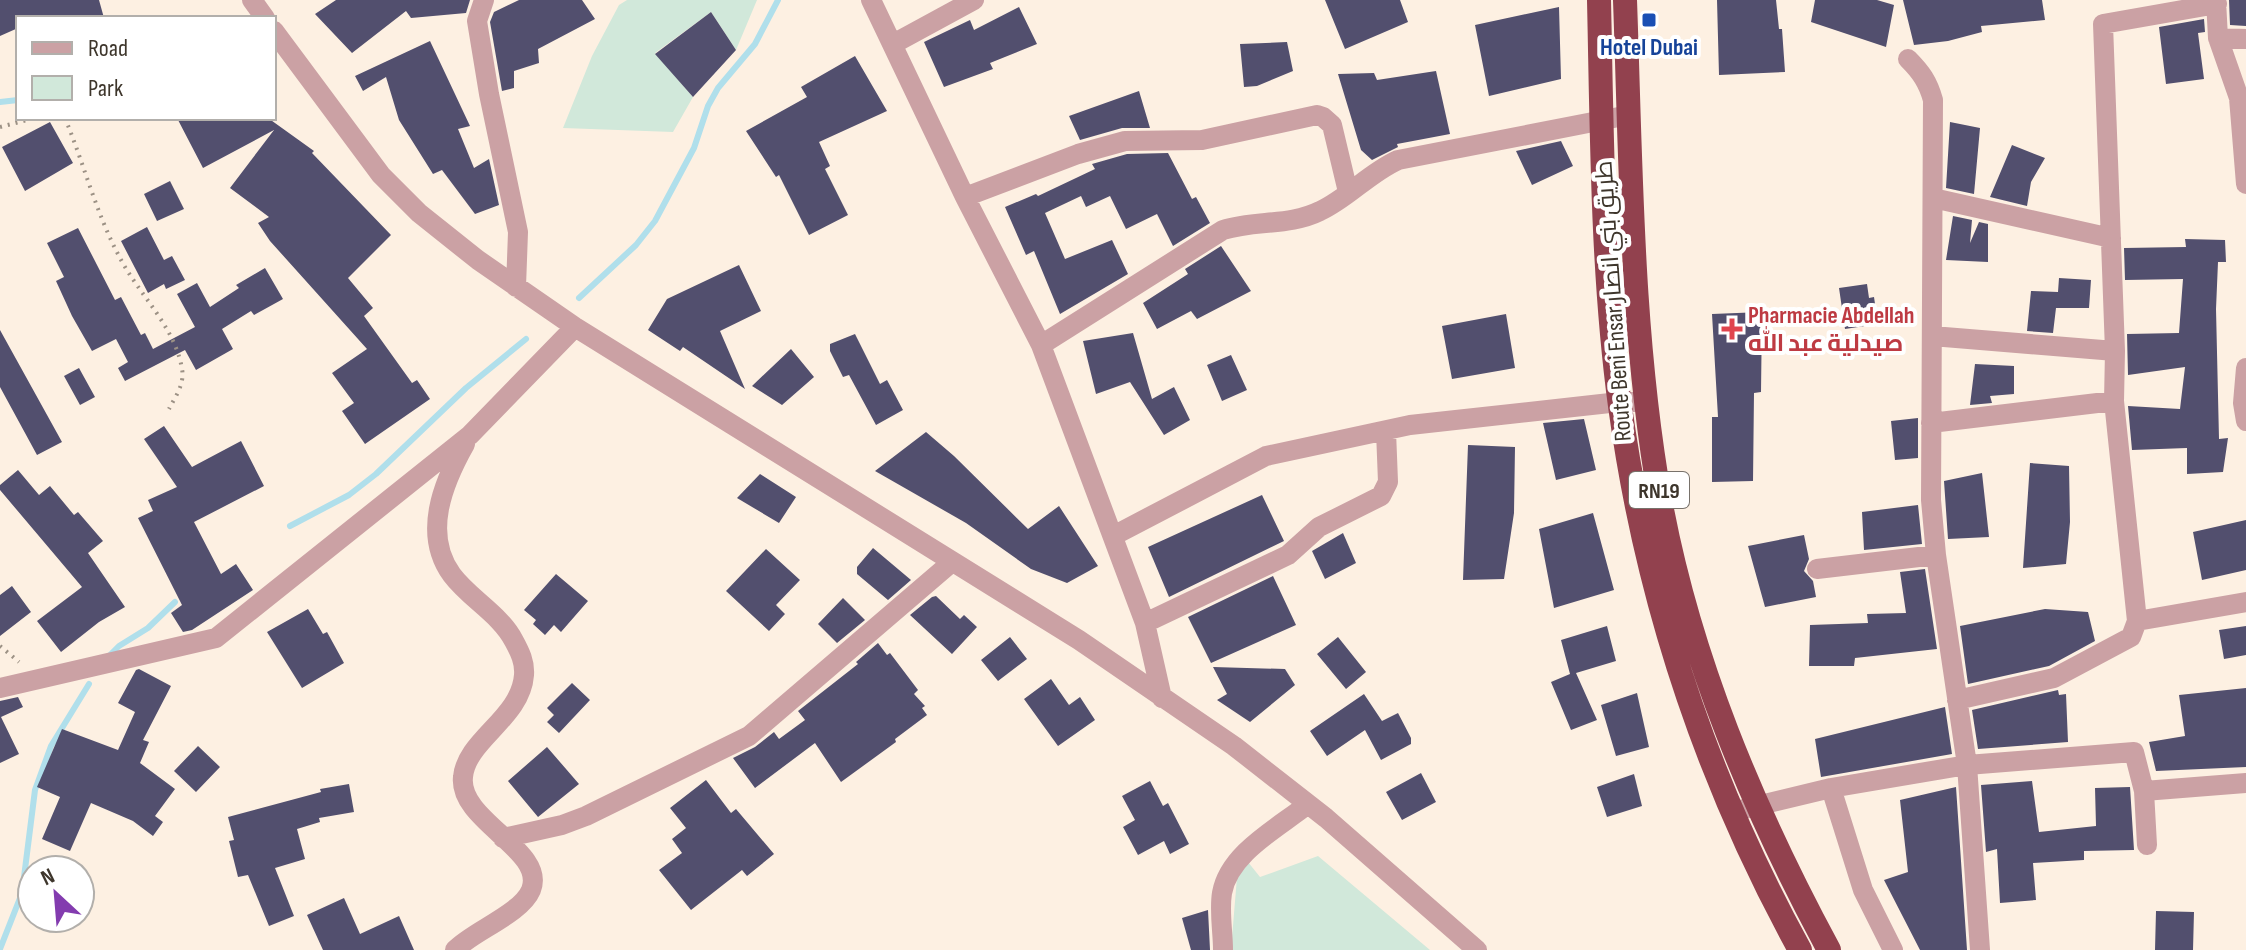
<svg xmlns="http://www.w3.org/2000/svg" width="2246" height="950" viewBox="0 0 2246 950" font-family="'Sofia Sans Condensed',Cairo,sans-serif">
	<rect width="100%" height="100%" fill="#fdf0e2"/>
	<path fill="#d1e8da" d="M627,0h130l-21,50 -25,-38 -56,41 38,44 -20,35 -110,-4 29,-72 27,-51z
		M1318,856l112,94h-199l6,-73 11,-15 12,15z"/>
	<g fill="none" stroke-linecap="round" stroke-linejoin="round">
		<path stroke="#b0dfeb" stroke-width="6" d="M0,102l18,-2
			M579,298l57,-53 19,-24 39,-73 14,-42 10,-18 37,-44 23,-44
			M290,526l59,-31 27,-21 90,-86 60,-49
			M109,656l10,-10 29,-18 27,-26
			M0,949l22,-56 13,-103 16,-44 38,-62"/>
	</g>
	<path fill="#524f6e" d="M0,0h99l5,18h-86v10l-18,8z
		M336,0h134l-4,13 -55,5 -5,-7 -54,42 -37,-39z
		M519,0h63l13,19 -57,30 1,14 -25,8v17l-12,3 -12,-69 4,-10z
		M1325,0h75l8,22 -63,27z
		M1717,0h59l3,29h3l3,43 -66,3z
		M1815,0h62l17,5 -8,42 -75,-25z
		M1903,0h139l3,20 -64,6 1,6 -34,9 -34,4z
		M2229,0h17v26l-16,-1z
		M1019,7l18,37 -47,19 3,6 -49,18 -20,-45 46,-22 4,10z
		M1559,7l2,72 -72,17 -14,-71z
		M711,12l25,38 -43,47 -38,-43z
		M2204,19l1,13 -7,1 6,46 -38,5 -7,-57z
		M430,41l40,85 -12,3 16,39 15,-9 10,46 -24,9 -33,-44 -9,4 -34,-54 -13,-43 -23,14 -8,-15z
		M1287,42l6,29 -36,15 -13,1 -4,-43z
		M855,56l32,55 -68,31 11,24 -5,3 23,46 -39,20 -30,-60 -3,2 -30,-46 61,-34 -6,-10z
		M1436,71l14,63 -53,10 1,3 -26,13 -11,-10 -23,-76 36,-1 3,7z
		M1139,91l11,37h-28l-42,12 -11,-24z
		M177,118h91l46,33 -2,2 79,82 -43,43 25,30 -9,8 48,67 5,-3 13,19 -65,45 -23,-33 12,-8 -22,-30 35,-24 -97,-108 -12,-18 11,-6 -39,-29 44,-58 -71,38z
		M50,122l23,41 -48,28 -23,-44z
		M1950,122l30,6 -6,66 -28,-6z
		M1561,141l12,25 -41,19 -16,-34z
		M2012,145l33,13 -14,24 -4,24 -37,-9z
		M1168,153l24,46 4,-2 14,26 -37,23 -16,-32 -31,15 -16,-33 -24,11 -5,-11 -36,17 20,46 47,-19 16,34 -68,40 -26,-63 -8,4 -21,-48 31,-13 2,2 57,-27 -3,-5 35,-10z
		M170,181l14,28 -27,12 -13,-27z
		M1953,216l19,4 -2,23 9,-21 9,2v38l-42,-2z
		M147,227l17,33 8,-4 13,24 -19,9 -2,-5 -16,9 -27,-52z
		M78,228l37,72 6,-3 20,38 4,-2 8,16 42,-22 -18,-33 20,-11 13,24 29,-19 -3,-3 29,-17 18,31 -29,16 -3,-4 -29,18 11,20 -37,21 -11,-20 -60,31 -7,-13 10,-6 -12,-23 -24,12 -20,-35 -16,-35 8,-4 -17,-34z
		M2185,239l40,1 1,22h-8l-2,47 3,130 9,-1 -5,34 -36,2v-26l-55,2 -4,-44 52,3 5,-42 -57,8 -1,-41 52,-1 4,-54 -58,1 -1,-32 62,-1z
		M1221,246l30,45 -54,28 -6,-8 -34,18 -14,-26 45,-29 -3,-5z
		M739,265l22,46 -41,20 25,58 -62,-42 -3,4 -32,-21 19,-31z
		M2059,278l32,2 -2,28h-33l-3,25 -26,-2 4,-40 27,1z
		M1867,284l2,14 5,-1 4,27 -33,5 -6,-41z
		M1762,312l-1,80 -7,1 -1,88 -41,1v-65h6l-6,-103z
		M1506,314l9,54 -63,11 -10,-53z
		M0,330l62,112 -25,13 -37,-68z
		M1133,333l19,66 22,-12 16,33 -26,15 -34,-53 -34,12 -13,-53z
		M855,334l25,50 7,-4 16,30 -27,15 -27,-50 -6,2 -13,-26v-7z
		M791,349l23,28 -32,28 -30,-19z
		M1231,355l16,35 -25,11 -15,-36z
		M1975,364l39,2v28l-24,2 2,7 -22,2z
		M79,368l16,29 -15,8 -16,-29z
		M1918,418v40l-23,2 -4,-39z
		M1584,419l12,51 -40,10 -13,-57z
		M164,426l28,41 49,-26 23,45 -70,36 27,52 15,-10 17,26 -61,40 -9,2 -12,-19 11,-8 -44,-87 15,-7 -5,-11 29,-13 -33,-48z
		M926,432l28,24 74,73 31,-23 39,60 -31,17 -36,-14 -65,-46 -91,-52z
		M1468,445l47,2 -1,66 -10,66 -41,1z
		M2030,463l39,3 1,56 -4,42 -43,4z
		M18,470l21,25 11,-9 24,29 4,-3 25,29 -15,12 37,54 -26,15 -38,30 -24,-31 45,-34 -82,-97v-5z
		M1982,473l7,64 -41,2 -4,-58z
		M760,474l36,23 -17,26 -42,-25z
		M1262,495l22,46 -115,56 -21,-50z
		M1918,505l4,39 -58,6 -2,-38z
		M1593,513l21,77 -60,18 -15,-79z
		M2246,520v50l-44,10 -9,-48z
		M1343,533l13,30 -31,16 -13,-28z
		M1804,535l5,24 -5,12 9,10 3,16 -51,10 -17,-61z
		M873,548l38,32 -23,20 -31,-26v-7z
		M766,549l34,31 -24,25 9,9 -16,17 -43,-40z
		M1925,569l12,80 -82,9 -1,8h-45l1,-41 58,-2 -1,-9 39,-1 -6,-41z
		M556,574l32,27 -27,31 -7,-7 -9,10 -12,-11 3,-4 -12,-10z
		M1273,576l23,49 -85,38 -23,-46z
		M12,586l19,26 -31,24v-41z
		M936,596l24,23 4,-4 13,12 -25,27 -42,-39 22,-18z
		M843,598l22,22 -28,23 -19,-19z
		M308,609l15,25 4,-2 17,31 -42,25 -35,-56z
		M2045,609l43,3 7,29 -46,25 -81,18 -8,-58z
		M1607,626l9,35 -40,12 21,47 -26,10 -20,-48 19,-8 -9,-34z
		M2246,626v29l-22,4 -5,-29z
		M1010,637l17,22 -29,22 -17,-21z
		M1338,637l28,35 -20,17 -29,-35z
		M878,643l9,12 3,-2 28,37 -4,4 11,12 -3,2 5,7 -32,24 1,3 -55,40 -26,-39 -60,45 -22,-30 22,-11 19,-15 5,7 26,-19 -7,-9 60,-47 -2,-2z
		M1213,667l72,2 10,16 -45,37 -33,-22 10,-6z
		M139,669l32,17 -28,54 6,2 -9,21 35,26 -20,27 8,6 -10,14 -20,-15 -42,-18 -21,48 -28,-12 18,-42 -23,-10 25,-58 56,21 17,-38 -17,-9 18,-33z
		M1051,679l18,26 11,-8 15,23 -37,26 -34,-47z
		M572,683l18,17 -31,33 -12,-11 7,-7 -7,-7z
		M2246,688v79l-90,4 -7,-29 36,-6 -6,-41z
		M2058,690l1,5 7,-1 2,48 -90,7 -6,-39z
		M1637,693l12,54 -33,9 -15,-51z
		M1364,694l18,27 16,-8 13,25v6l-30,16 -16,-30 -38,26 -17,-25z
		M18,697l5,10 -22,10 18,37 -19,9v-62z
		M1945,707l7,47 -131,23 -6,-38z
		M198,746l22,21 -24,25 -22,-21z
		M547,747l32,37 -41,33 -30,-36z
		M1421,773l15,29 -34,18 -16,-28z
		M1634,774l8,32 -35,11 -10,-30z
		M706,780l25,33 5,-4 38,45 -27,22 -5,-6 -51,40 -32,-40 23,-17 -10,-14 14,-11 -16,-20z
		M1150,781l13,25 5,-3 21,41 -19,10 -6,-13 -26,14 -15,-28 12,-7 -13,-24z
		M2032,781l7,51 57,-6 -1,-38 35,-1 4,63 -50,1v9l-51,3 3,37 -36,3 -3,-54 -11,3 -5,-67z
		M349,784l5,28 -35,6 1,4 -23,7 8,30 -30,9 19,48 -25,10 -21,-51 -10,2 -9,-36 5,-1 -6,-23 93,-25 -1,-3z
		M1956,787l11,163h-47l-36,-70 24,-8 -8,-72z
		M344,898l16,36 39,-18 15,34h-91l-16,-35z
		M1208,910l2,40h-19l-9,-32z
		M2156,911l38,1 -1,38h-38z"/>
	<g fill="none" stroke-linecap="round" stroke-linejoin="round">
		<path stroke="#9c9185" stroke-width="4" stroke-dasharray="2 6" stroke-linecap="butt" d="M65,118c19,46 31,95 54,138 19,38 56,70 63,113 3,15 -7,28 -13,40
			M0,127l35,-9
			M0,646l19,16"/>
		<path stroke="#cba1a4" stroke-width="20" d="M252,0l13,18
			M484,0l-7,21 12,73 29,138 -2,55
			M871,0l94,197 76,148 104,278 17,75
			M2216,0l2,38 21,60 7,86
			M274,31l107,144 38,38 59,47 97,67 504,313 155,106 92,72 151,132
			M2218,38l28,1
			M893,44l81,-44
			M1908,59c13,13 20,23 25,41l-2,400 5,55 31,210 13,185
			M965,197l113,-43 47,-13 77,-1 115,-25 6,2 9,8 16,67
			M1933,198l178,40
			M1932,336l183,15
			M1041,345l182,-115c32,-10 67,-4 97,-19 28,-13 49,-38 78,-51l231,-45
			M2246,368l-3,35 3,18
			M1931,423l183,-22
			M1113,536l153,-80 144,-31 209,-23h27
			M1817,569l119,-14
			M2137,621l109,-19
			M1145,623l143,-68 31,-28 62,-31 7,-14 -2,-51
			M0,688l216,-50 254,-203 105,-108
			M1957,700l97,-22 77,-41 6,-16 -23,-220 1,-50 -12,-327 114,-20
			M1831,788l32,102 30,60
			M2144,791l102,-8
			M1744,809l87,-21 136,-23 167,-13 10,39 3,54
			M503,838l59,-13 24,-9 163,-80 203,-174
			M455,950c18,-19 66,-36 76,-60 16,-40 -73,-69 -68,-113 3,-37 58,-59 61,-102 1,-13 -4,-23 -10,-34 -14,-27 -44,-42 -62,-66 -30,-41 -9,-92 13,-131
			M1223,950c0,-18 -4,-39 -1,-57 7,-40 56,-65 86,-89"/>
		<path stroke="#92414e" stroke-width="24" d="M1599,0c3,135 3,272 21,406 26,191 87,375 180,544
			M1625,0c6,166 6,335 35,499 29,159 93,310 169,451"/>
	</g>
	<rect fill="#1a4fb4" stroke="#fff" stroke-width="3" x="1641" y="12" width="16" height="16" rx="4"/>
	<path fill="#e0444e" stroke="#fff" stroke-width="3" d="M1728 317h8v8h8v8h-8v8h-8v-8h-8v-8h8z"/>
	<g text-anchor="middle" stroke-width="8" stroke-linejoin="round" paint-order="stroke">
		<rect fill="#fff" stroke="#78726b" stroke-width="2" x="1629" y="472" width="60" height="36" rx="6"/>
		<g font-size="22" font-weight="bold" fill="#3e362c">
			<text x="1659" y="498">RN19</text>
		</g>
		<g font-size="24" font-weight="bold" fill="#164399" stroke="#fff">
			<text x="1649" y="55">Hotel Dubai</text>
		</g>
		<g font-size="24" fill="#3e362c" stroke="#fff">
			<text transform="translate(1613 301) rotate(-94)" y="8">Route Beni Ensar طريق بني انصار</text>
		</g>
		<g font-size="24" font-weight="bold" fill="#be3a42" stroke="#fff" text-anchor="start">
			<text x="1748" y="323">Pharmacie Abdellah<tspan x="1748" dy="28">صيدلية عبد الله</tspan></text>
		</g>
	</g>
	<rect x="16" y="16" width="260" height="104" fill="#ffffff" stroke="#b2afab" stroke-width="2"/>
	<rect x="32" y="42" width="40" height="12" fill="#cba1a4" stroke="#b2afab" stroke-width="2"/>
	<text x="88" y="56" font-size="24" fill="#3e362c">Road</text>
	<rect x="32" y="76" width="40" height="24" fill="#d1e8da" stroke="#b2afab" stroke-width="2"/>
	<text x="88" y="96" font-size="24" fill="#3e362c">Park</text>
	<g transform="translate(56 894) rotate(334)"><circle r="38" fill="#ffffff" stroke="#b2afab" stroke-width="2"/>
	<path d="M0-6L14 30L0 20L-14 30Z" fill="#833caf"/>
	<text y="-12" font-size="22" font-weight="bold" text-anchor="middle" fill="#3e362c">N</text>
	</g>
</svg>
